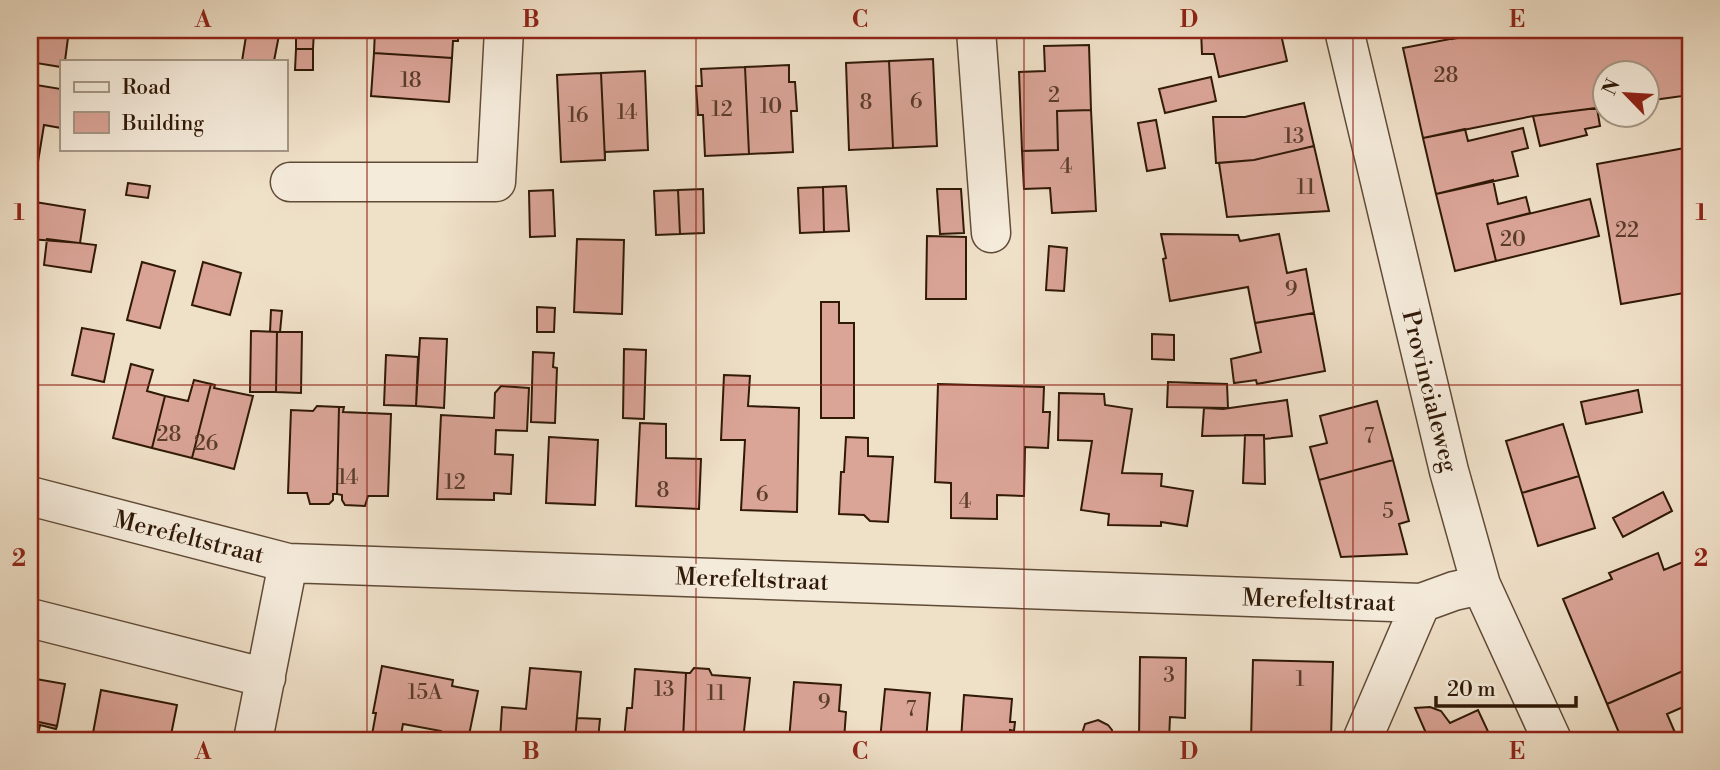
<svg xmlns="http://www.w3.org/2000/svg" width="1720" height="770" viewBox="0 0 1720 770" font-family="'Libre Bodoni',serif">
	<rect width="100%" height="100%" fill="#efe0c8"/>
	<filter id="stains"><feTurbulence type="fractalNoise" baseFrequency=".00286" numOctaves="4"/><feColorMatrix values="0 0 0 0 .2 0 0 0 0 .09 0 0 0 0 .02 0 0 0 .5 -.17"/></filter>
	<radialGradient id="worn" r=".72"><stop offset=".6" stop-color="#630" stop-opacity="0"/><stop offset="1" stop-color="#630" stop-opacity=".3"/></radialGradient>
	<path fill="#daa497" stroke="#301907" stroke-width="2" d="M30,30h39l-4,31h-4v6l-31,-5z
		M247,30h33l-6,31h-32z
		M296,30h18l-1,19h-17z
		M375,30h83v11h-5l-1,17 -78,-5z
		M1201,30h79l7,31 -68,16 -5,-23h-12z
		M1451,30h46l-45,9z
		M1497,30h193v65l-44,6v-27h-42v33l-71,9 -110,22 -20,-90z
		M1089,45l2,65 -34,1 1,39 -36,1 -3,-79 26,-1 -1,-25z
		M296,49h17v21h-18z
		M374,53l78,5 -3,44 -78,-6z
		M933,59l4,87 -44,2 -4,-87z
		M889,61l4,87 -44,2 -3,-87z
		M789,65v17h6l2,29h-6l2,41 -44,2 -4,-87z
		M745,67l4,87 -44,2 -2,-41h-5l-2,-29h6l-1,-17z
		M645,71l3,79 -43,2v8l-4,-87z
		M601,73l4,87 -44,2 -4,-87z
		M1211,77l5,24 -51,12 -6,-24z
		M30,84l31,5v39l-17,-3 -7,43 -7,-2z
		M1304,103l10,43 -60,14 -38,3 -3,-46h32z
		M1597,108l3,18 -15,3 2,6 -47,11 -7,-30z
		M1091,110l5,101 -44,2 -2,-25 -26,1 -2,-38 36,-1 -1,-39z
		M1156,120l9,48 -18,3 -9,-48z
		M1523,128l5,20 -16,4 6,24 -82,18 -13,-56 42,-9 3,12z
		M1314,146l15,65 -102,6 -8,-54 35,-3z
		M1690,147v145l-69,12 -24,-140z
		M1493,180l5,24 28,-7 4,16 -43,11 9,37 -41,10 -19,-77z
		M128,183l22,3 -2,12 -22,-3z
		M846,186l3,45 -25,1 -1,-45z
		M823,187l1,45 -24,1 -2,-45z
		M703,189l1,44 -24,1 -2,-44z
		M937,189h24l3,44 -24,1z
		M553,190l2,46 -25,1 -1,-46z
		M678,190l2,44 -24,1 -2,-44z
		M1590,199l9,37 -103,25 -9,-37z
		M35,202l50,8 -5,33 -50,-4z
		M1161,234l77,1 2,6 39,-7 8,39 19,-4 8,44 -59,10 -7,-36 -78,14 -7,-42 3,-1z
		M927,236l39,1v62h-40z
		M47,239l49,6 -5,27 -47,-7z
		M577,239l47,1 -2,74 -48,-2z
		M1049,246l18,2 -3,43 -18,-1z
		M142,262l33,9 -15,57 -33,-8z
		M203,262l38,11 -11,42 -38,-10z
		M821,302h18v21h15v95h-33z
		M537,307l18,1 -1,24h-17z
		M271,310l11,1 -2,21h-10z
		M1314,313l11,58 -68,13 -1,-4 -22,3 -3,-24 30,-7 -6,-29z
		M82,328l32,6 -10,48 -32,-7z
		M251,331l26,1 -1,60h-26z
		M277,332h25l-1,61 -25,-1z
		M1152,334l22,1v25l-22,-1z
		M420,338l27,1 -3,69 -28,-2z
		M624,349l22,1 -2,69 -21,-1z
		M533,352l21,1 -1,14 4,1 -2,55 -24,-1z
		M386,355l32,2 -2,49 -32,-1z
		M131,364l22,6 -6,21 18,5 -13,52 -39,-10z
		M724,375l26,1 -2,30 51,2 -2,104 -56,-2 4,-70h-24z
		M194,380l17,4 -19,74 -40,-10 13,-52 23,5z
		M1168,382l59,2 1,24 -61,-1z
		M211,384l4,1 -1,3 39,8 -19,73 -42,-11z
		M938,384l106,3 -1,25h7l-2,36 -23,-1 -1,49 -27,-1v24l-46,-1v-35l-16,-1z
		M501,386l28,2 -2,43 -31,-1 -1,24 18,1 -2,39 -17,-1v7l-57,-1 4,-84 53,3 1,-25z
		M1638,390l4,22 -56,12 -5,-22z
		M1059,393l45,1 1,11 27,4 -10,64 40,1 -1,12 32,5 -6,35 -26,-4v4l-53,-1 1,-11 -28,-4 11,-69 -34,-1z
		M1287,400l5,36 -28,3v-4l-62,1 2,-28 19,1z
		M1377,401l16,59 -74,20 -9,-33 17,-4 -7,-27z
		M317,406l22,1 -2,87h-4v6l-4,4h-19l-3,-11h-19l3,-83 22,1z
		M339,407h5l-1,5 48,2 -3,82h-20l-3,10 -20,-1 -3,-5v-5l-5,-1z
		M640,423l26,1v34l35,1 -2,50 -63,-3z
		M1563,424l16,52 -57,17 -16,-52z
		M1245,435h19l1,49 -22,-1z
		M549,437l49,3 -3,65 -49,-2z
		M846,437l22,1v18l25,1 -5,65 -18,-1 -6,-6 -25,-1 2,-42h3z
		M1393,460l16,61 -10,3 8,30 -66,3 -22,-77z
		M1579,476l16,52 -57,18 -16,-53z
		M1663,492l9,19 -49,26 -10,-19z
		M1658,553l6,17 26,-11v109l-83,36 -44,-105 49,-20 -3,-6z
		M1140,657l46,1 -1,60 -15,-1 -1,23h-30z
		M1253,660l80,2 -2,78h-80z
		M382,666l71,14 -1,6 26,5 -10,49h-28l1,-9 -38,-7 -3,16h-32h3l5,-27h-3z
		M530,668l51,4 -6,68h-75l2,-33 24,2z
		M694,668l15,1 3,6 38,3 -7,62h-60l3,-67h4z
		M1690,668v36l-23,10 9,21 -13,5h-41l-15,-36z
		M635,669l51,4 -3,67h-59l3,-32h5z
		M30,678l35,6 -8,42 -27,-6z
		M794,682l47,3 -2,26 7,1 -2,28h-55z
		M885,689l45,4 -4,47h-46z
		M101,690l76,15 -7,35h-41l-36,-7z
		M964,695l48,4 -2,23h5l-1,9 -4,-1 -1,10h-48z
		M1430,707l11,4 9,12 28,-13 14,30h-63l-14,-32z
		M577,718l23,1 -2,21h-23z
		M30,720l27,6 -1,3 -16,-4 -3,15h-7z
		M1098,720l10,5 4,5v7l9,1 -1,2h-40l5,-16z
		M89,732l4,1 36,7h-42z"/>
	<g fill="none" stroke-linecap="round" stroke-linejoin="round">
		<g stroke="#604b37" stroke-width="41">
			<path id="minor" d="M976,30l15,203
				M1344,30l105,441 32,114 71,155
				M290,182h206l8,-152
				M30,496l258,67 1133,40 33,-12 27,-6
				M30,618l236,60
				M253,740l35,-177
				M1362,740l59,-137"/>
		</g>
		<use href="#minor" stroke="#f5ebdb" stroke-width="38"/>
	</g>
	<path fill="none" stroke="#8f2418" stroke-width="2" stroke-opacity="0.55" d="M367,30v710M696,30v710M1024,30v710M1353,30v710M30,385h1660"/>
	<g text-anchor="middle" stroke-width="6" stroke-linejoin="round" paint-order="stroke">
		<g font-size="21" fill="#5a3c2b">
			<text x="1446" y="82">28</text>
			<text x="411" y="87">18</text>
			<text x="1054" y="102">2</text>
			<text x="916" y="108">6</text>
			<text x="866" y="109">8</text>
			<text x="771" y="113">10</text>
			<text x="722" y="116">12</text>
			<text x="627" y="119">14</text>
			<text x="578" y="122">16</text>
			<text x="1294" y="143">13</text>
			<text x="1066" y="173">4</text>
			<text x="1306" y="194">11</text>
			<text x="1627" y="237">22</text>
			<text x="1513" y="246">20</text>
			<text x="1291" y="296">9</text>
			<text x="169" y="441">28</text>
			<text x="1369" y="443">7</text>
			<text x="206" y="450">26</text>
			<text x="348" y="484">14</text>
			<text x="455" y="489">12</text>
			<text x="663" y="497">8</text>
			<text x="762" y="501">6</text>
			<text x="965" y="508">4</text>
			<text x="1388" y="518">5</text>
			<text x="1169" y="682">3</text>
			<text x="1300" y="686">1</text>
			<text x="664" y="696">13</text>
			<text x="425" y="699">15A</text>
			<text x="716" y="700">11</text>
			<text x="824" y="709">9</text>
			<text x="911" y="716">7</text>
		</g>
		<g font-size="24" fill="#301907" stroke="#f5ebdb">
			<text transform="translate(1430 391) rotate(76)" y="8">Provincialeweg</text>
			<text transform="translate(189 537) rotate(14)" y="8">Merefeltstraat</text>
			<text transform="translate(752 579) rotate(2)" y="8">Merefeltstraat</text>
			<text transform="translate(1319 600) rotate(2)" y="8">Merefeltstraat</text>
		</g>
	</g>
	<rect width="1720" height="770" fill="none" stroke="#efe0c8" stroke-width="77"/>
	<rect x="60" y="60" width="228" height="91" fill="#f5ebdb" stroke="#a69786" stroke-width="2"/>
	<rect x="74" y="82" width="35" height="10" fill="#f5ebdb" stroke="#a69786" stroke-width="2"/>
	<text x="122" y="94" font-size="21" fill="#301907">Road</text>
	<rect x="74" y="112" width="35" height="21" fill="#daa497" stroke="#a69786" stroke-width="2"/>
	<text x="122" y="130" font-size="21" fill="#301907">Building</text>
	<g transform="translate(1626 94) rotate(295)"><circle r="33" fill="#f5ebdb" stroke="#a69786" stroke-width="2"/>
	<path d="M0-5L12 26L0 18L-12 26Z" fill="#8f2418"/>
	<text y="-10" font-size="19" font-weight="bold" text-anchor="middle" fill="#301907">N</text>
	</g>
	<path d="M1436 696v10h140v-10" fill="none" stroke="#301907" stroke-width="3.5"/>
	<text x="1447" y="696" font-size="21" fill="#301907" stroke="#f5ebdb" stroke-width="5" paint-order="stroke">20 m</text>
	<rect x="38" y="38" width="1644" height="694" fill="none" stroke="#8f2418" stroke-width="2.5"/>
	<g font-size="23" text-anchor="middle" font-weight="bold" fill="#8f2418">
		<text x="203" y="27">A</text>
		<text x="531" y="27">B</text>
		<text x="860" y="27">C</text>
		<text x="1189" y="27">D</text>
		<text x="1517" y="27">E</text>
		<text x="19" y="220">1</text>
		<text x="1701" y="220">1</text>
		<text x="19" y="566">2</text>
		<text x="1701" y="566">2</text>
		<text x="203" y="759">A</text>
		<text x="531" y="759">B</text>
		<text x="860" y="759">C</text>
		<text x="1189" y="759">D</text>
		<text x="1517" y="759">E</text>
	</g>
	<rect width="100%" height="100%" filter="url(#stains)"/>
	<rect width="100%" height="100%" fill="url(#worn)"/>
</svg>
